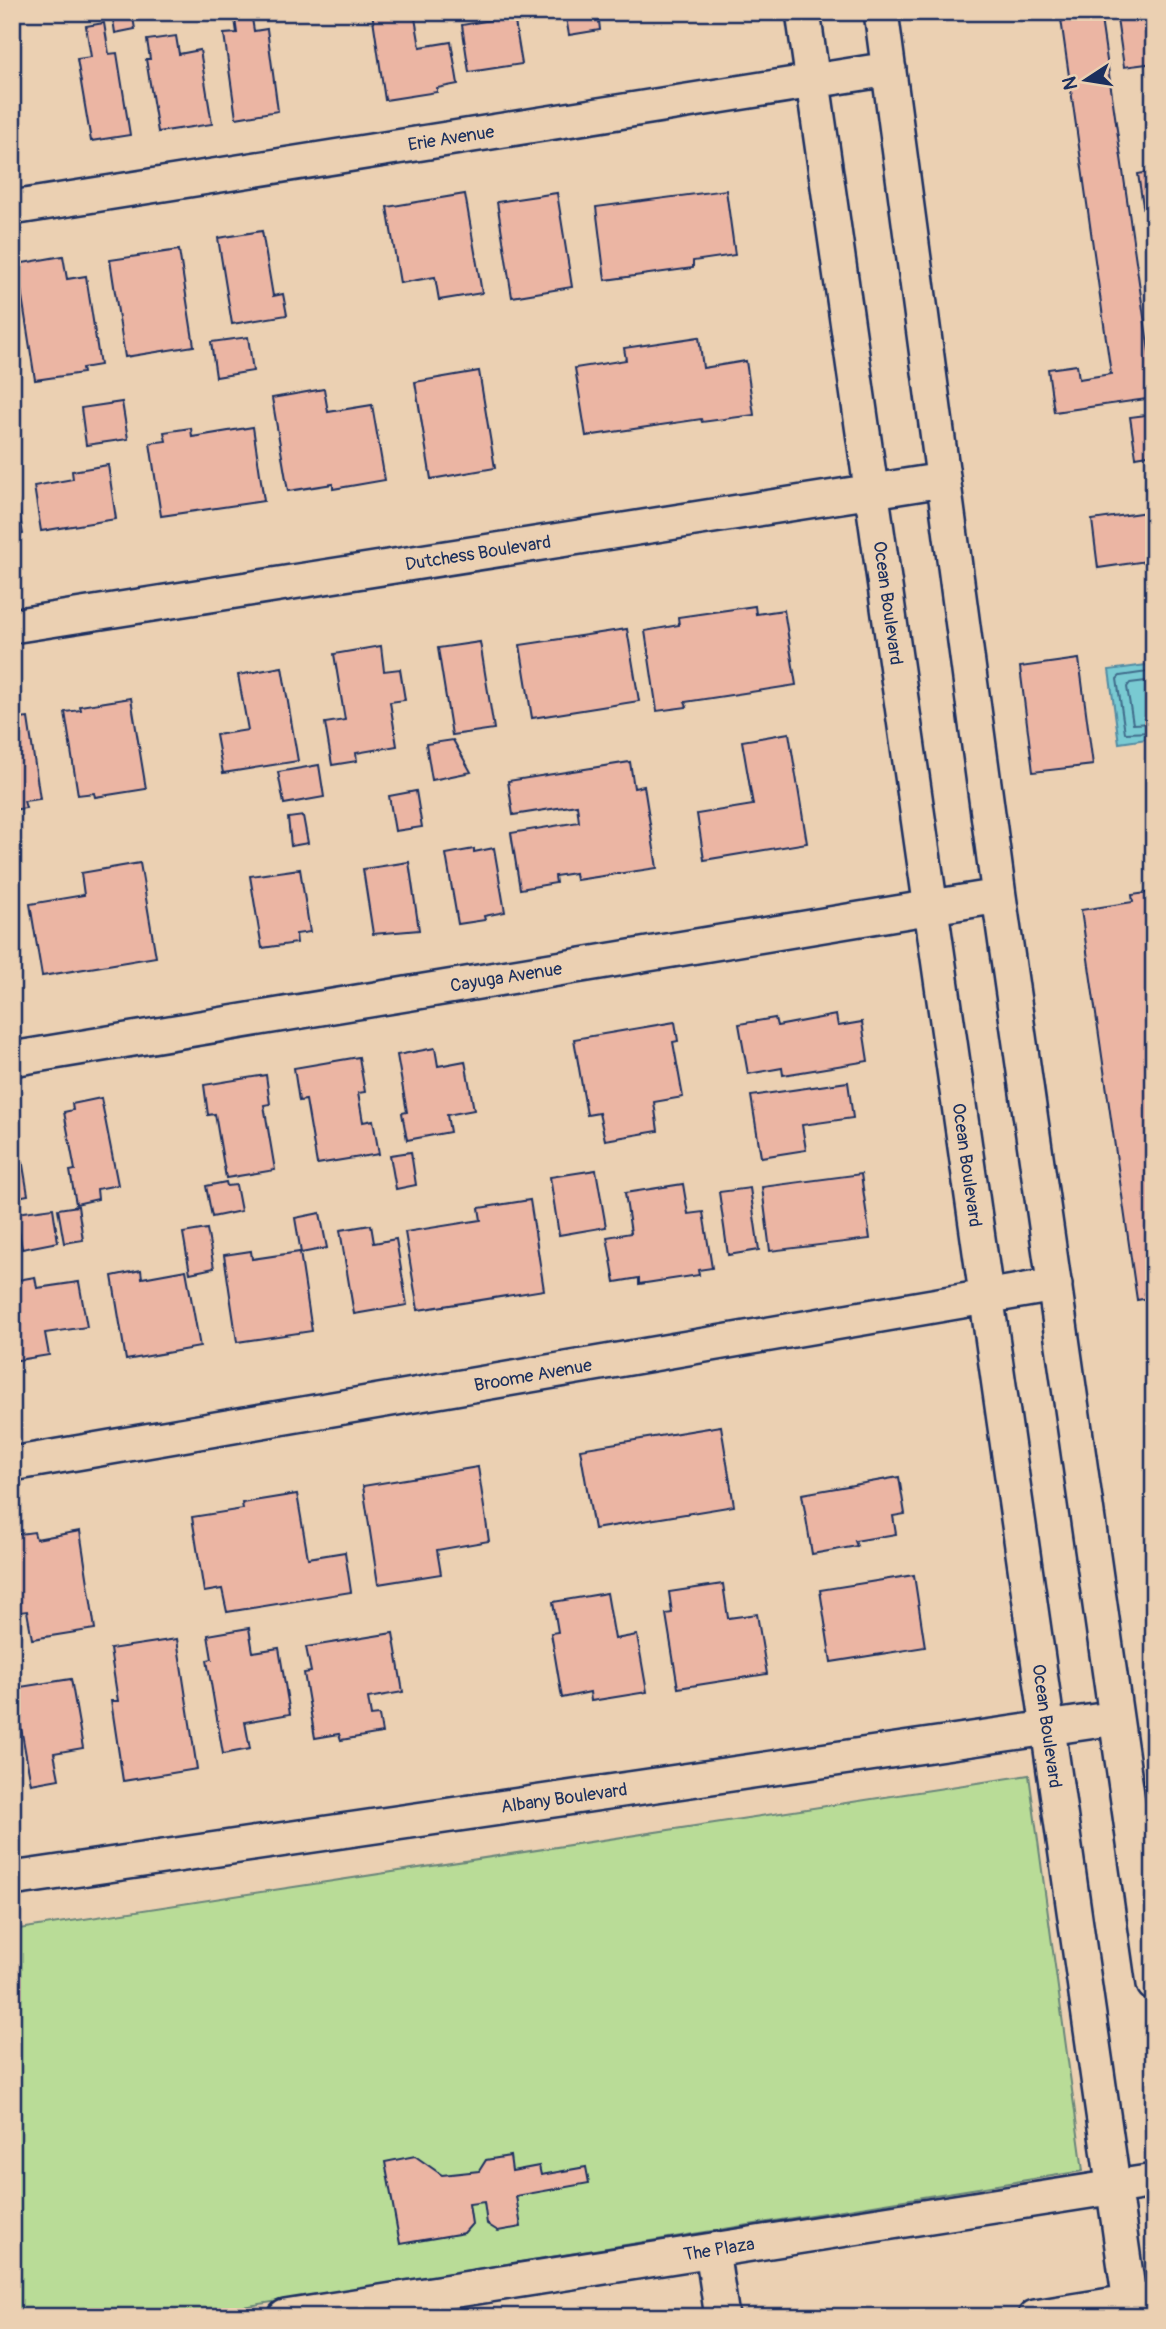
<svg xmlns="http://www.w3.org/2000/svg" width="1166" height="2329" viewBox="0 0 1166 2329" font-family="Pangolin,sans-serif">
	<rect width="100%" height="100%" fill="#ebd0b2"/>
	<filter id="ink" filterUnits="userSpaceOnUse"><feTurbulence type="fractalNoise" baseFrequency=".0143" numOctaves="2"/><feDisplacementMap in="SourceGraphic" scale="14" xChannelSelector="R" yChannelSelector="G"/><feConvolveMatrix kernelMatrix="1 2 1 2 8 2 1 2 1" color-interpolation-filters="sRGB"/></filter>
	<g filter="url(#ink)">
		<path fill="#b9dc97" stroke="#6a867a" stroke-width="2" d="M1029,1775l54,396 -903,146h-168v-387z"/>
		<path fill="#79cad2" stroke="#538ca4" stroke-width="2" d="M1154,664v74l-35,5 -10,-73z"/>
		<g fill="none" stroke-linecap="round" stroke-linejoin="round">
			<path stroke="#416d8c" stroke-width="2" d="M1154,671l-34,5 -3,3 8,54 29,-1
				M1154,680l-24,3 -3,4 6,37 21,-1"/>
		</g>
		<path fill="#ebb5a3" stroke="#1b2f5e" stroke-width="2" d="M112,12h20l3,17 -20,4z
			M234,12h17l3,19 13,-2 11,82 -42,7 -12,-84 13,-1z
			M372,12h42l6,35 31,-5 7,42 -21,4v4l-52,8z
			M565,12h33l2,18 -31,5z
			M1060,12h40l54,374v12l-100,14 -6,-43 29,-4 2,14 32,-5z
			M1116,12h38v51l-30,4z
			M514,16l8,48 -53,8 -7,-47z
			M104,23l5,31 8,-1 13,82 -39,6 -14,-82 14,-2 -5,-31z
			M176,36l3,18 21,-4 12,74 -54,8 -12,-73h4l-3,-19z
			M1154,171v78l-4,1 -12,-76z
			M726,190l9,65 -42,6v7l-88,12 -9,-73z
			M557,193l15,94 -60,10 -15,-95z
			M465,194l17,99 -43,7 -4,-23 -35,6 -13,-76z
			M262,231l11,65 10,-2 4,21 -55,9 -14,-86z
			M179,250l15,96 -69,11 -15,-97z
			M63,256l4,23 19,-3 14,89 -18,3 1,5 -48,7 -18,-116z
			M248,337l5,34 -37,6 -5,-35z
			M699,337l4,31 43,-7 8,54 -52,7 -1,-3 -115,17 -11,-68 51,-8 -2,-12z
			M479,371l16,97 -64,11 -16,-97z
			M324,389l4,23 44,-7 13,75 -52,9v-5l-45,7 -16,-93z
			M122,402l6,37 -42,6 -5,-37z
			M1154,414v40l-18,3 -6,-40z
			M253,427l11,74 -103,15 -11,-73 16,-2 -2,-9 27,-4 1,9z
			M108,465l8,54 -75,12 -7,-45 39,-7 -1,-8z
			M12,471l11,63 -11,2z
			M1154,511v49l-56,8 -6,-48z
			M755,606l1,8 28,-4 12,75 -111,17 2,5 -30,4 -12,-80 34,-6 -1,-8z
			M627,629l12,72 -107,17 -12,-73z
			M480,642l14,87 -42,6 -14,-87z
			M381,646l3,25 16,-2 5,31 -15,2 7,44 -41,7 1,8 -25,4 -7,-42 20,-3 -11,-66z
			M1079,659l14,106 -60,7 -13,-105z
			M282,667l16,94 -75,12 -7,-38 32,-5 -10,-55z
			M131,698l15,91 -51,8 -1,-4 -16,2 -13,-83 16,-2 -1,-4z
			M28,718l12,81 -16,2 2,7 -14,2v-90z
			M789,733l18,110 -103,17 -7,-46 56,-9 -11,-64z
			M453,740l18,32 -39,8 -6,-36z
			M630,762l4,26 10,-2 13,82 -81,12 -1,-7 -20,3 1,7 -36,6 -9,-56 68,-11 -2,-17 -64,10 -5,-34z
			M319,765l5,32 -40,7 -6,-32z
			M416,791l6,36 -27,4 -6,-35z
			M303,816l5,27 -17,3 -3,-28z
			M494,848l11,64 -21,4 1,4 -27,4 -12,-70 28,-5v3z
			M409,862l10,68 -46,4 -10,-65z
			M140,863l16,94 -114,19 -12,-72 54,-9 -3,-22z
			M300,869l10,63 -14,2 1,9 -35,5 -12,-72z
			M1154,892v405l-17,3 -56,-390 52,-8 -1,-7z
			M836,1015l2,11 24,-4 6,39 -85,14 -1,-7 -34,6 -9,-50 36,-6 2,8z
			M675,1022l3,19 -5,1 10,55 -29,5 4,29 -53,9 -6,-27 -12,2 -13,-76z
			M435,1048l3,18 27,-5 9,49 -27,5 3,17 -43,8 -5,-27 5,-1 -10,-57z
			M359,1057l6,35 -7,1 5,29 10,-2 6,34 -62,10 -11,-64 -7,1 -5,-33z
			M266,1075l4,29 -6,1 11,65 -49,8 -11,-64 -7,1 -4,-30z
			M848,1082l5,36 -51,7 4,25 -45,7 -10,-61z
			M101,1098l17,87 -21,4 1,10 -22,5 -6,-33 5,-1 -11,-58 9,-2 -1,-6z
			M14,1111l14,84 -16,3v-86z
			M411,1152l5,33 -20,4 -6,-34z
			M596,1170l10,57 -47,8 -9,-58z
			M861,1174l9,65 -100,12 -8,-64z
			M226,1182l1,4 9,-1 5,26 -29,6 -6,-31z
			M683,1184l5,30 15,-2 9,56 -14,2 1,5 -60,9v-6l-24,4 -8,-45 24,-4 -6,-40z
			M750,1188l9,62 -31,5 -9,-63z
			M530,1200l14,90 -126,20 -13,-78 76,-12 -2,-12z
			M78,1206l5,34 -19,3 -6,-34z
			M53,1208l5,34 -36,7 -6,-36z
			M320,1213l7,35 -26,5 -6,-35z
			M371,1225l3,18 22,-4 11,66 -53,9 -14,-84z
			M207,1229l7,39 -24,5 -7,-40z
			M251,1251l1,8 48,-7 12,79 -75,11 -13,-87z
			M141,1270l1,8 44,-8 14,77 -74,13 -14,-84z
			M35,1277l2,11 42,-6 8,45 -42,6 4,22 -37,6v-80z
			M721,1426l13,80 -140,23 -14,-80z
			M478,1467l11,74 -52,9 4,24 -63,10 -15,-98z
			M899,1477l6,37 -12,2 3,18 -41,7 2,5 -45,8 -10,-60z
			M297,1494l11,64 37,-6 6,40 -124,20 -5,-23 -18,3 -12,-75 51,-8 -1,-6z
			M80,1531l15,98 -63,10 -5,-28 -15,2v-78l22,-3 2,7z
			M914,1575l11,72 -94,15 -11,-72z
			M723,1584l5,34 29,-4 10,60 -89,14 -12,-74 6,-1 -3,-21z
			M607,1593l8,46 22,-4 10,57 -56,9 -1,-9 -28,6 -11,-65 7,-1 -5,-30z
			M249,1628l4,24 26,-4 11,66 -45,8 5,27 -27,5 -16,-94 5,-1 -4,-24z
			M393,1633l10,59 -35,6 3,18 8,-1 3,18 -41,7 -2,-6 -24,4 -11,-65 7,-1 -5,-25z
			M177,1639l20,130 -74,12 -12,-80h7l-8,-52z
			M71,1679l12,69 -29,5 5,26 -28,5 -17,-96z
			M415,2156l27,19 37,-4 7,-11 24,-4 2,15 27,-5 2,9 45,-8 3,16 -73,13 5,31 -23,4 -11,-7 -3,-22 -15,2 3,20 -8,9 -64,11 -15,-82z"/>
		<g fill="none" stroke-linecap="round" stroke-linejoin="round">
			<g stroke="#1b2f5e" stroke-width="38">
				<path id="street" d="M803,12l329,2305
					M881,12l118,884 155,1088
					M12,208l877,-139
					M12,626l931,-146
					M12,1059l987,-163
					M12,1464l1043,-179
					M12,1879l1104,-161
					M712,2250l10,67
					M285,2317l869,-136
					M1035,2317l119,-19"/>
			</g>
			<use href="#street" stroke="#ebd0b2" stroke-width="33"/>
		</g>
	</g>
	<g text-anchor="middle" stroke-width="7" stroke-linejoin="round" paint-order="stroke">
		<g font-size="18" fill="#1b2f5e" stroke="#ebd0b2">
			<text transform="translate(451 138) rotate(-9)" y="6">Erie Avenue</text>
			<text transform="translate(478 553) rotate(-9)" y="6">Dutchess Boulevard</text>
			<text transform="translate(888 603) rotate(82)" y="6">Ocean Boulevard</text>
			<text transform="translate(506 977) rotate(-9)" y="6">Cayuga Avenue</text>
			<text transform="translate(967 1165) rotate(82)" y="6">Ocean Boulevard</text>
			<text transform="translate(533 1375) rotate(-10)" y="6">Broome Avenue</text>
			<text transform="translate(1047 1726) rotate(82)" y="6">Ocean Boulevard</text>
			<text transform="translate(564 1798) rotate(-8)" y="6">Albany Boulevard</text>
			<text transform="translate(719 2249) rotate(-9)" y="6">The Plaza</text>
		</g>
	</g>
	<rect width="1166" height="2329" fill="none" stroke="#ebd0b2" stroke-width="42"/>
	<rect x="21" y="21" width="1124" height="2287" fill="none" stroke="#1b2f5e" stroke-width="2.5" filter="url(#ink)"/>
	<g transform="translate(1086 80) rotate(258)" stroke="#ebd0b2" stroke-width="5" paint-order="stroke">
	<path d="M0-5L12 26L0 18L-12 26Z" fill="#1b2f5e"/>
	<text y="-10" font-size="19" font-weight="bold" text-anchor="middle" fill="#1b2f5e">N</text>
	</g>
</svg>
